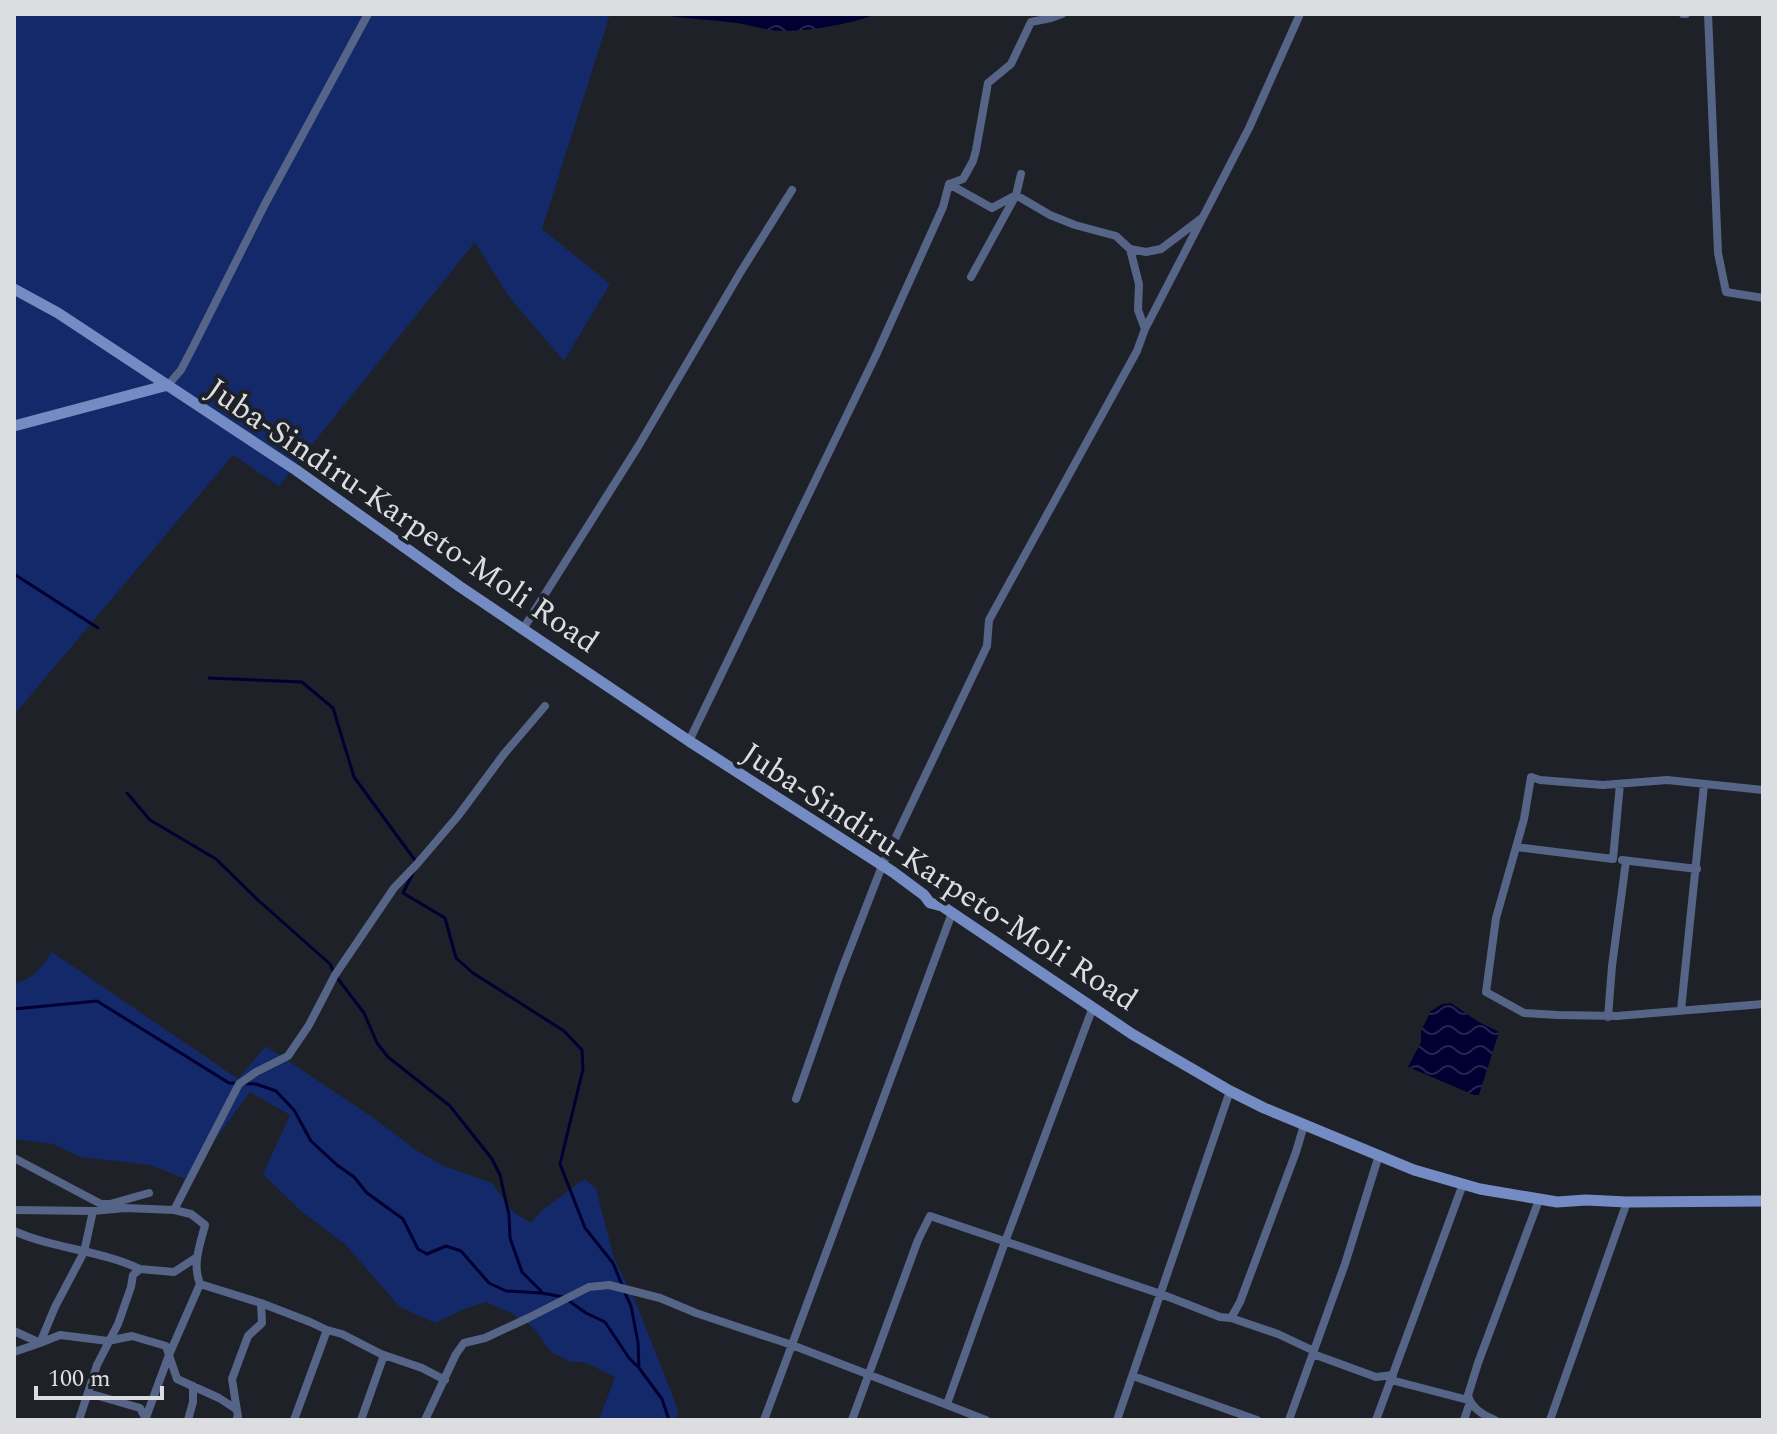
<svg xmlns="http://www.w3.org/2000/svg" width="1777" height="1434" viewBox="0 0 1777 1434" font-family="Spectral,serif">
	<defs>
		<pattern id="water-waves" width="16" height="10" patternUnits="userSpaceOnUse" patternTransform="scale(2)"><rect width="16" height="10" fill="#010032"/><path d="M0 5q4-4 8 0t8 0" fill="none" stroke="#25254f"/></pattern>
	</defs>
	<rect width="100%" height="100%" fill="#1e2127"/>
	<path fill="#132969" d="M14,14h596l-68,215 68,55 -46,77 -55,-64 -34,-55 -196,244 -46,-31 -219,260z
		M52,952l186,127 28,-33 109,73 41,31 28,16 48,17 20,28 19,12 11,-13 43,-31 11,10 18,69 23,47 41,105 -2,10h-77l16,-43 -31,-15h-13l-20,-10 -18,-25 -22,-14 -25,-11 -22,7 -29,14 -35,-16 -54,-62 -45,-34 -38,-37 27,-59 -40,-23 -64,87 -36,-14 -70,-8 -27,-13 -39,-5v-156c19,-3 27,-15 38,-31z"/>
	<path fill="url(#water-waves)" d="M654,14h222c-23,10 -79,20 -104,16 -15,-2 -29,-7 -44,-8 -25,-3 -49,-4 -74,-8z
		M1451,1003l26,18 22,11 -20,63h-5l-66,-28 13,-25v-11l10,-20 11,-7z"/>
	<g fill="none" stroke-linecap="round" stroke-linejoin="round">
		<path stroke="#010032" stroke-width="3" d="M14,574l84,54
			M209,678l93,4 31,26 21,69 63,86
			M127,793l23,27 66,39 43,42 71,63 5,11 29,38 13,30 11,14 62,49 42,53 8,16 9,40 1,23 12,34 19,19
			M413,873l-10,20 42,25 11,40 17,15 91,58 18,19 1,19 -23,95 25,64 28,35 9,22
			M14,1009l83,-8 132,82 27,1 20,7 18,19 17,31 26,24 17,12 13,16 36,26 15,30 9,5 19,-8 15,5 28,32 17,8 36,2 21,4
			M625,1293l6,13 7,36 1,26 23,31 7,21
			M569,1301l17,12 19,9 24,36 8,8"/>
		<path stroke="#566587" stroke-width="8" d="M1683,14h3
			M1708,14l10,239 8,39 37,6
			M949,184l43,24 24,-13 34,20 25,10 41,11 14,13 16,3 15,-3 41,-31
			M1130,249l9,35 -1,26 7,19
			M971,277l45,-82 5,-21
			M168,385l13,-15 13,-25 71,-141 103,-190
			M523,629l116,-184 101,-172 52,-83
			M689,741l188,-388 66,-146 6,-23 14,-5 10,-18 3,-11 12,-67 23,-19 20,-42 20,-4 11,-4
			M1763,790l-96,-10 -64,5 -63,-5 -9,-3 -7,42 -28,99 -10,74 38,21 34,2 59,1 146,-12
			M1516,847l97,12 7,-75
			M1622,860l75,9
			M1681,1010l23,-225
			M1608,1017l4,-51 14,-105
			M796,1099l43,-122 43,-111 105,-220 2,-26 148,-269 8,-22 104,-201 51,-114
			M14,1158l87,46h9l39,-11
			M14,1210l79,1 32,-3 49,2 17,4 14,11c-5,20 -13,39 -5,59l61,19 1,20 -14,13 -16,43 6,38 -2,3
			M174,1210l65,-126 17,-12 32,-16 21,-31 26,-50 59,-87 23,-24 41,-48 46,-62 41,-48
			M14,1231c40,18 86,19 126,38
			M261,1303l49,19 17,8 15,4 39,20 41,14 23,12
			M1231,1318l47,16 36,17
			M14,1331l26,12 20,-8 48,6 24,-5 34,10 11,33 42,19 17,11
			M14,1352l26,-9 15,-36 29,-55 9,-41
			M1313,1354l63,23 17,-2
			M1133,1376l124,44
			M1391,1380l77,20
			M88,1393l52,15 6,11
			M947,1404l58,-162 88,-235
			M79,1420l18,-55 21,-41 13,-37 2,-12 7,-6 34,3 23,-15
			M145,1420l24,-65 31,-71
			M188,1420l5,-18v-16
			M294,1420l33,-90
			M361,1420l23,-65
			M425,1420l31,-66 8,-11 21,-5 43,-20 61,-31 20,-2 51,13 36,15 96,32 194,75
			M764,1420l188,-507
			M852,1420l66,-180 12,-24 231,78 59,23 11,1 9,-16 56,-150 8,-27
			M1117,1420l113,-329
			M1289,1420l56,-156 34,-109
			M1376,1420l87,-236
			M1464,1420l6,-18
			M1495,1420c-11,-4 -25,-13 -27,-25l10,-32 61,-163
			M1550,1420l77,-218"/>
		<path stroke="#748cc3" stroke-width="11" d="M14,289l44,24 238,157 163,116 230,155 204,131 31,23 6,8 12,3 190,128 98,57 34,17 150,62 66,19 77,13 29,-2 41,2 136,-1
			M14,426l154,-41"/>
	</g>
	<g text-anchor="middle" stroke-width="8" stroke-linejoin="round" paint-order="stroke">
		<g font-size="32" fill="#dbdde1" stroke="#1e2127">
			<text transform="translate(403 515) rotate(34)" y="11">Juba-Sindiru-Karpeto-Moli Road</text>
			<text transform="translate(940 876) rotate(33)" y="11">Juba-Sindiru-Karpeto-Moli Road</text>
		</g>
	</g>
	<rect width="1777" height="1434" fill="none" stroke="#dbdde1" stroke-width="32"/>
	<path d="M36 1386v12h126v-12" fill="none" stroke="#dbdde1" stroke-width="4"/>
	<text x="48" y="1386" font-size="24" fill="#dbdde1" stroke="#1e2127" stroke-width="6" paint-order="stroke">100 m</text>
</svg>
